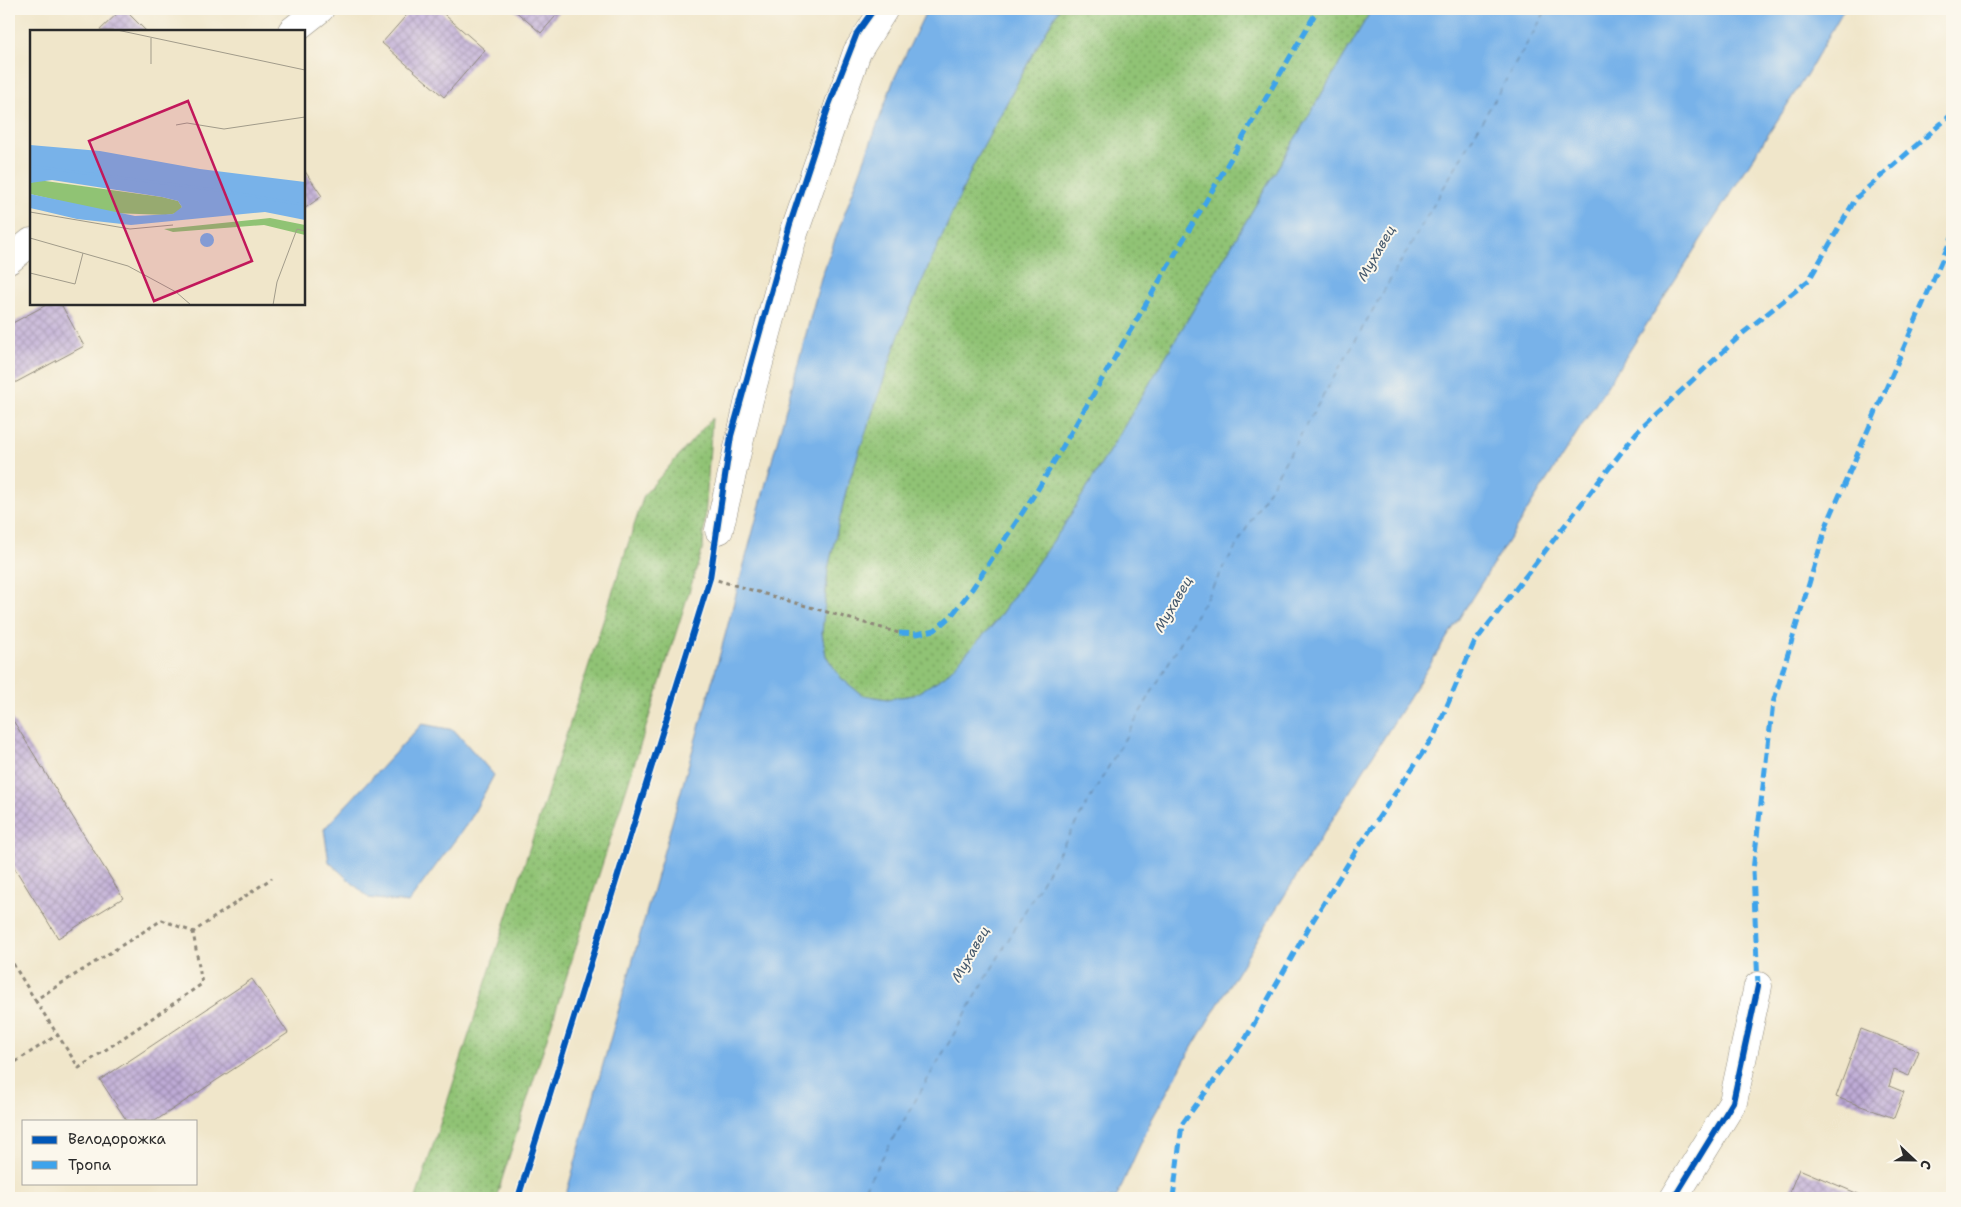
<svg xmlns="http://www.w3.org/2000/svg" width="1961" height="1207" viewBox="0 0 1961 1207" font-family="'Shantell Sans',sans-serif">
	<defs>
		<pattern id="grass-dots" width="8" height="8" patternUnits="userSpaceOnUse" patternTransform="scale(1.25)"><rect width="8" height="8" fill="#90c374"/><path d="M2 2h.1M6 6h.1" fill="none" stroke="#769f5f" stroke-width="1.8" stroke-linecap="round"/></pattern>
		<pattern id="building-cross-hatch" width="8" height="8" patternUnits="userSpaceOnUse" patternTransform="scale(1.25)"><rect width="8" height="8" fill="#beabd6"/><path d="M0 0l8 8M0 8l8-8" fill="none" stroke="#9b8bae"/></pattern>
	</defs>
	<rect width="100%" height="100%" fill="#fbf7ec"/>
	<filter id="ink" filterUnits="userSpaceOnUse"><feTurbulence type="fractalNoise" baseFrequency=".02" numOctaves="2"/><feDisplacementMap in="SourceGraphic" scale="10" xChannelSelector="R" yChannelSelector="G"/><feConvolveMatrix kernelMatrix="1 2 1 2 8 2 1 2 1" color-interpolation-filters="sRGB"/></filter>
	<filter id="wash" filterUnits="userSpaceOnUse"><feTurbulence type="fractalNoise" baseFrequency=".0096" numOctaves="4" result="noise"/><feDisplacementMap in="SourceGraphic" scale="20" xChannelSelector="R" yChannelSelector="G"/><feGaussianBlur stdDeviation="1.12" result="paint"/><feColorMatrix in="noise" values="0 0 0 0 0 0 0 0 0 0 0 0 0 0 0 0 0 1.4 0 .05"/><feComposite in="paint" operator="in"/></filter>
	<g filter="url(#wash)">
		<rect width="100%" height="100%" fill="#f0e6ca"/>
		<path fill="url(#grass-dots)" stroke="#5e7750" d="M1059,9h313l-253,426 -56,92 -70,98 -48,51 -31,19 -27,4 -25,-4 -21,-17 -15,-22 -4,-23 6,-64 19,-82 54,-158 72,-163 63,-118z
			M712,418l-9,130 -207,650h-80l228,-703z"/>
		<path fill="#78b2e9" stroke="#526e8a" d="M927,9h132l-23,39 -63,118 -72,163 -54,158 -19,82 -6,64 4,23 15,22 21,17 25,4 27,-4 31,-19 48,-51 70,-98 56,-92 253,-426h472l-37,65 -296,462 -240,381 -77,127 -42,75 -36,79h-551l155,-544 101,-376 73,-199z
			M422,724l32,6 40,45 -24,45 -62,83 -39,-5 -40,-36 -5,-33z"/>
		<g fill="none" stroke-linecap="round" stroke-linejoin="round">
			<path stroke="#465a6e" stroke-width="1" stroke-dasharray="6 5" stroke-linecap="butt" d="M859,1198l688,-1189"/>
		</g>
		<g id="blocks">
			<path fill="url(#building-cross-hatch)" d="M122,9h2l22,22h-47z
				M412,9h26l47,41 -41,47 -62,-54z
				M513,9h49l-21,24z
				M304,170l18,26 -18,13z
				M48,304h13l23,42 -75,40v-61z
				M9,714l114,184 -65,40 -49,-79z
				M252,979l36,54 -133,88h-28l-27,-41z
				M1861,1029l58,22 -10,25 -15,-6 -5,16 15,6 -10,26 -58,-21z
				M1799,1169l69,29h-81z"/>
		</g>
	</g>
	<g filter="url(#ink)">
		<use href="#blocks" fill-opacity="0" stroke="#8e887a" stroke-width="1"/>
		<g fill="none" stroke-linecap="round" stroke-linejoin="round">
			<g stroke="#8e887a" stroke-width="29">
				<path id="minor" d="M292,31l28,-22
					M9,260l22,-18
					M719,530l30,-130 45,-167 63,-181 27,-43
					M1674,1198l59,-96 25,-116"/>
			</g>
			<path stroke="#8e887a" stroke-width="3" stroke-dasharray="4 4" stroke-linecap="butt" d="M710,578l189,55
				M9,957l26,43 127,-80 31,12 79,-54
				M35,1000l44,68 123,-84 -9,-52
				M9,1066l48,-31"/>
			<use href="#minor" stroke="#fff" stroke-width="28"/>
			<path stroke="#3ea3eb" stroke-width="5" stroke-dasharray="10 5" stroke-linecap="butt" d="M899,633l18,1 18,-4 17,-15 20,-26 66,-100 280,-480
				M1758,986l-5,-116 20,-167 54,-179 125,-287
				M1173,1198l9,-74 64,-86 63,-111 45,-73 80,-118 40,-93 163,-211 106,-99 66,-53 47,-82 96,-84"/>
			<g stroke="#fbf7ec" stroke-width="9">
				<path id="cycleway" d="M518,1198l192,-620 21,-142 59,-212 39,-119 28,-72 17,-24
					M1674,1198l59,-96 25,-116"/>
			</g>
			<use href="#cycleway" stroke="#0057b8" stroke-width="6"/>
		</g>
	</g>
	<g text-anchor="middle" stroke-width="4" stroke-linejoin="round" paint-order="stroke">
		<g font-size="14" font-style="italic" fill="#465a6e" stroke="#fbf7ec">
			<text transform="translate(1376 253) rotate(-60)" y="5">Мухавец</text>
			<text transform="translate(1173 604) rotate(-60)" y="5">Мухавец</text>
			<text transform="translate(970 954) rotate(-60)" y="5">Мухавец</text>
		</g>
	</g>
	<g transform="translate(30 30)">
		<rect width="275" height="275" fill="#f0e6ca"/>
		<path d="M8,150l124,17 16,4 4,6 -4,6 -12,2 -54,-2 -82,-19v-11zM240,188l35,7v10l-41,-10 -91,7 -9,-3z" fill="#90c374"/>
		<path d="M0,115l70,6 100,18 105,13v38l-40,-8 -134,13 -54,-6 -38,-9 -9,-2v-14l105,22 38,-2 9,-7 -4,-6 -16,-4 -110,-17 -22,3zM170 210a7 7 0 1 1 14 0a7 7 0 1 1-14 0Z" fill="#78b2e9"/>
		<path fill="none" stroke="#78b2e9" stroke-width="2.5" d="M0,136l194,25 81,14"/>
		<path fill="none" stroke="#a19b8a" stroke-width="1" d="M87,0l188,40M121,34v-26M146,95l11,-2 37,6 81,-12M0,182l100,17 43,-4M0,208l98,28 48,26 15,13M0,243l45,11 8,-31M243,275l4,-23 20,-53 8,2"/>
		<path fill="#c2185b" fill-opacity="0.15" stroke="#c2185b" stroke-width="2.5" d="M158,71l64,160 -98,40 -65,-160z"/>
		<rect width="275" height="275" fill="none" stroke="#2b2b2b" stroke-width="2.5"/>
	</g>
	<rect width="1961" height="1207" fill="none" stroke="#fbf7ec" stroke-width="30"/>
	<rect x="22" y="1120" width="175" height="65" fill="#fbf7ec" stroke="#a8a59f"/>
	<rect x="32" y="1136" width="25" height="8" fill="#0057b8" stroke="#a8a59f"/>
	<text x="68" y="1144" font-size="15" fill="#2b2b2b">Велодорожка</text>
	<rect x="32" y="1161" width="25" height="8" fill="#3ea3eb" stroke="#a8a59f"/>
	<text x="68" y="1170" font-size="15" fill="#2b2b2b">Тропа</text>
	<g transform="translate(1914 1160) rotate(112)" stroke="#fbf7ec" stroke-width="4" paint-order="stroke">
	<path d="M0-4L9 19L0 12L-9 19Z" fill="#2b2b2b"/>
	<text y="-8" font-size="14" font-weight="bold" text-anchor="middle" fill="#2b2b2b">С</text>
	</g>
</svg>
